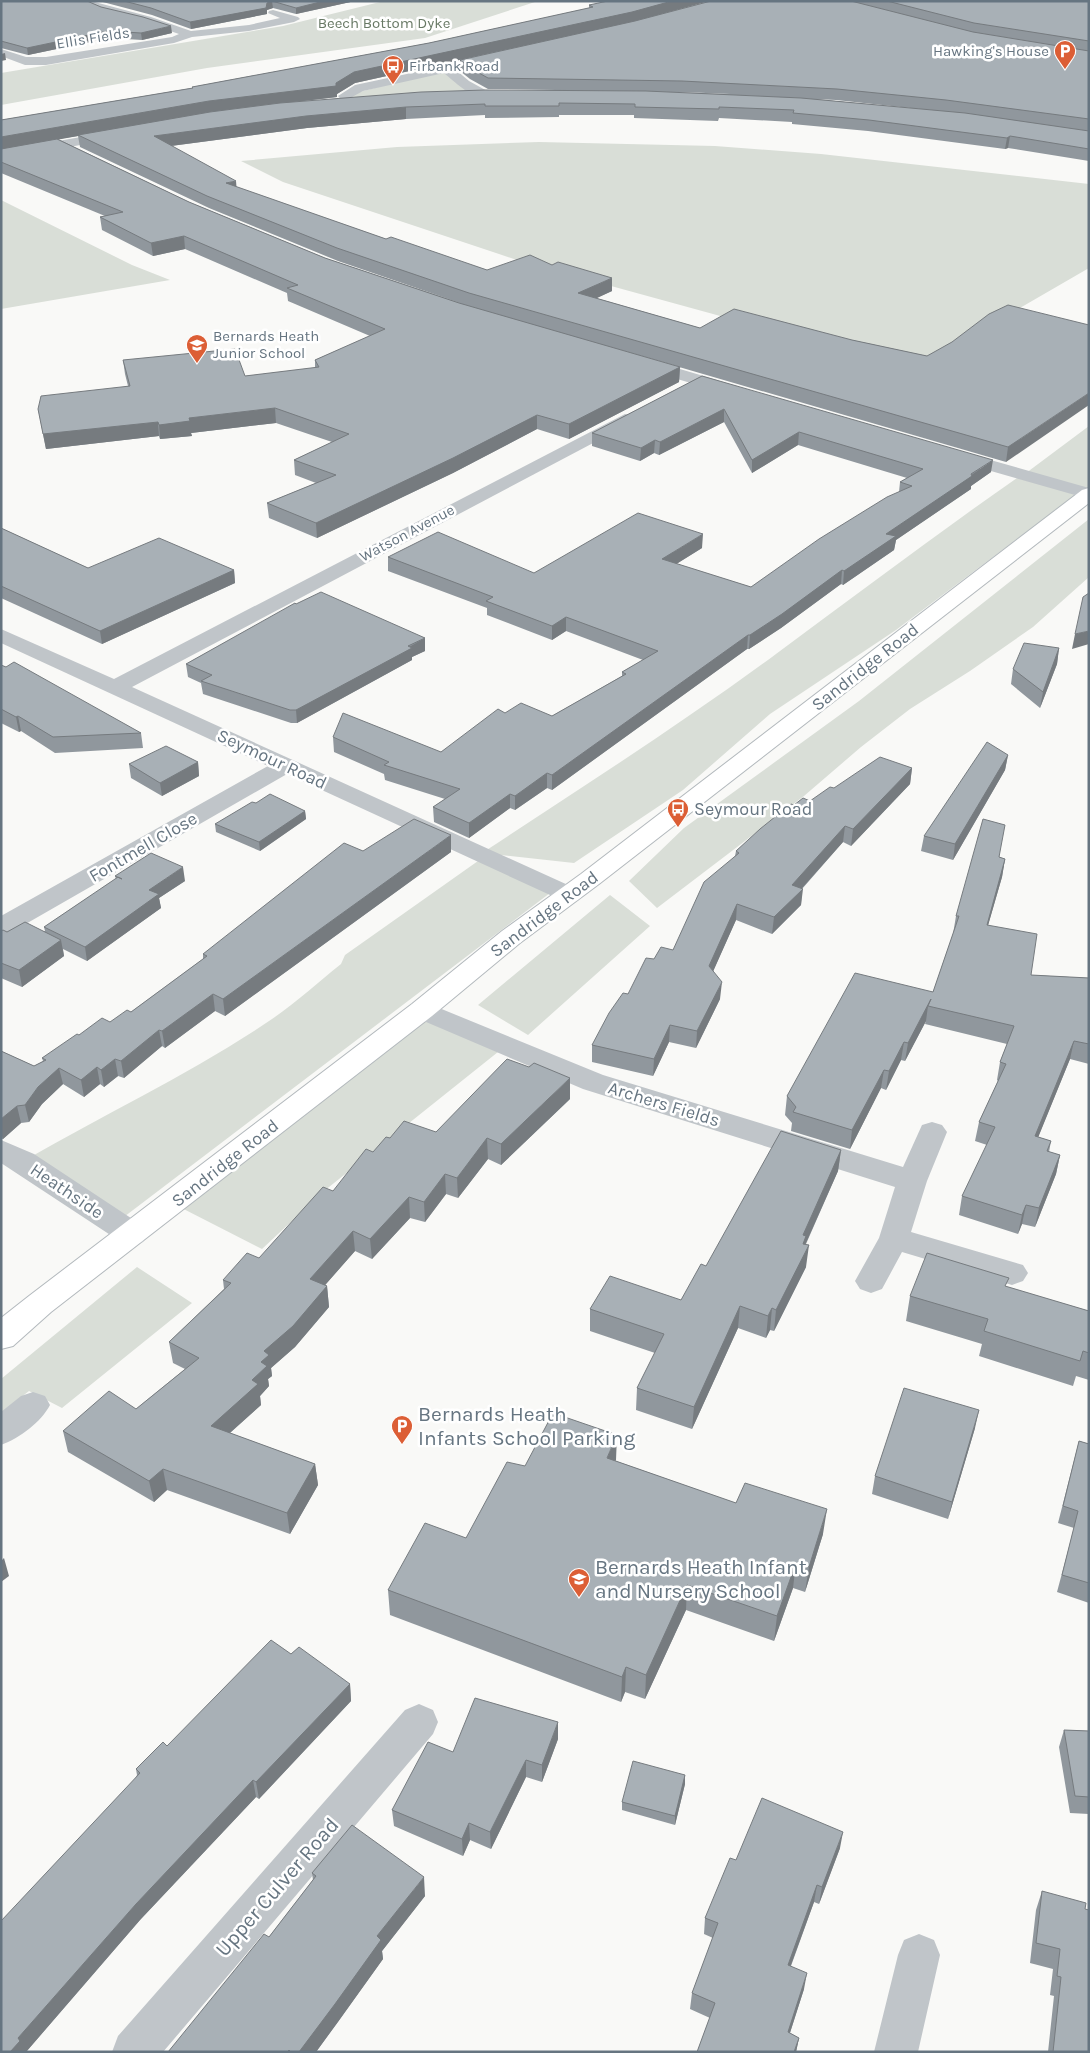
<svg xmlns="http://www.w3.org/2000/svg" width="1090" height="2053" viewBox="0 0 1090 2053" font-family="Karla,sans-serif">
	<rect width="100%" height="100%" fill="#f9f9f7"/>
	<path fill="#d9ded7" d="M384,1h154l-113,37 -218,30 -206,37v-32l282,-47z
		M447,69l38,26 -134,8 -7,-7z
		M539,142l176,4 106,8 268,30v84l-175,101 -394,-108 -237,-79 -42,-21 156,-14z
		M1,200l131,65 38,15 -169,29z
		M1089,426v67l-67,-17z
		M1017,478l60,16 -181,136 -126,84 -87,76 -109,73 -92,-10c99,-65 199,-129 294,-199 80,-59 159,-119 241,-176z
		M1089,519v58l-56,50 -63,44 -60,38 -49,38 -57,49 -147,112 -28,-27 55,-53 175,-127z
		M478,861l72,32 -434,330 -89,-64c81,-47 167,-87 245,-140 24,-16 46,-37 69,-55l4,-9z
		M610,895l40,31 -122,109 -50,-30z
		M415,1015l83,37 -174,139 -62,58 -96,-49z
		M137,1267l55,36 -130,105 -33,-17 -28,22v-34z"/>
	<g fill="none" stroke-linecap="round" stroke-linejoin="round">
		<g stroke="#b3b9bd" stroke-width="2">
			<path id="secondary" d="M1089,488v15l-490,381 -79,59 -88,73 -381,296 -38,34 -12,3v-31l28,-22 383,-292 90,-73 79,-57 501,-384z"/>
		</g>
		<path fill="#c0c5c9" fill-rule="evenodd" d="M75,1h16l60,16 40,14 58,-6 31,-7 -12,-5 1,-2 4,-1 25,7 2,2 -6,3 -45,9 -57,6 -18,6 -128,22h-21l-24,-9v-7l25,8h20l126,-20 7,-3 -35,-12 -41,-10z
			M496,55l4,1 2,2 -2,2 -44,10 13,11 20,11 2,3 -2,3c-15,3 -34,-16 -45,-25l-81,18 -11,6 5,6 -6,4 -4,-1 -9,-10 17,-11z
			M643,358l94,28 3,4 -3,4 -6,1 -94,-28 -2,-4 2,-4z
			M625,414l6,1 3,4 -3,4 -499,264 447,203 4,5 -4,5 -9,3 -9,-3 -274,-126 -277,159 -9,2v-19l267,-150 -267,-123v-14l113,50z
			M955,450l134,38v11l-140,-40 -3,-4 3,-4z
			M422,1001l181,74 300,92 19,-42 10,-3 10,3 5,7 -20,49 -16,51 112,33 5,8 -5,8 -11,4 -110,-33 -20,37 -11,4 -11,-4 -5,-8 24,-43 16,-51 -312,-98 -171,-73 -4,-6 4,-6z
			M1,1140l33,14 109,72 4,8 -4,8 -11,3 -11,-3 -120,-79z
			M33,1392l12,4 5,9c-9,17 -30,33 -49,40v-33l20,-16z
			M419,1704l14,6 5,12 -5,12 -270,318h-51l6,-16 287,-326z
			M919,1934l15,6 6,15 -22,97h-44l24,-97 6,-15z"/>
		<path fill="#c0c5c9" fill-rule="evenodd" d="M115,131l6,4 -1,3 -119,21v-8z"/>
		<use href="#secondary" fill="#fff" fill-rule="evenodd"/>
	</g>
	<path fill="#90979d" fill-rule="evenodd" d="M1,1l171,32 -30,7 -33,-2 -81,17 -27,-7z
		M99,1h256l-59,13 -23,-6 -6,2v4l-76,15 -39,-14z
		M709,1l-76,21 78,-21h378v160l-81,-13 -3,1 -137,-18 -76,-7v-2l-73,-4 -1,3 -84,-3v-3h-75v2l-74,1v-3l-79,4 -99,9 -136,18 65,41 150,52 101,31 65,-5 60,26 -16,7 104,30 152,12 75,16 162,-31 -83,137 -399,-116 73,21 -1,15 -110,57 -32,-10 -84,44 -136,65 -48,-20 -2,-15 49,-20 -21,-8 -1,-15 38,-18 -56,-19 -85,10 1,3 -32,3 -1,-3 -113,13 -8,-40 90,-23 -3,-12 -2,-14 122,16 70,-8v-8l55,-24 -82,-35 -1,-8 -102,-44 -32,7 -51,-26 -2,-13 5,-1 -104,-43v-53l191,-32v-1l237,-44 160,-35v-3zM563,37l-103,23v11l10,8 18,10 68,1 -260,12 41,-5v-3l18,-11zM668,92h14l48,2zM815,99l21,1 93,10zM78,136l2,11 129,61 129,53 125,43 -138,-46 -136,-56 -131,-63z
		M702,376l289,96 -20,14v3l-75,51 -2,10 -51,35 -2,-1 -60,44 -32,21h-2l-195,141 -5,-2 -32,22 -5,-2 -41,30 -35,-16 -1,-15 12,-8 -60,-19 -1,-6 -50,-22 -1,-15 108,15 64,-39 47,3 70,-40v-4l21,-12 -77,-29 -14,9 -65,-25v-7l-99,-37v-14l146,16 168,-25 -26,16 75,23 148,-95 1,-10 7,-4 -109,-33 -46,28 -28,-51 -65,33 -5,-2 -14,8 -48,-15v-13z
		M1,528l87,40 146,2 1,13 -133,61 -101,-46z
		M296,604l129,34v13l-13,6v3l-115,63h-6l-88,-29 -2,-11 -13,-6 -2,-13z
		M1059,648l-2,16 -17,44 -29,-24 2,-15z
		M1,665l140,68 2,15 -88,5 -34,-22 -2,1 -18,-9z
		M1008,755l-3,15 -52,90 -32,-9 3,-15z
		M198,762l1,14 -37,20 -31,-18 -2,-14z
		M912,768l-2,16 -59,62 -8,-4 -41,47 -1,16 -29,29 -36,-14 -23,51 7,28 -24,49 -27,-6 -16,34 -61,-14v-17l36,-51 26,-35 19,-9 62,-94 1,-5 58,-46 16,-4 24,-13z
		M256,803l49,8 1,8 -46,32 -44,-19 -1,-8z
		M363,851l88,1 -226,164 -10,-5 -50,37 -3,-2 -38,32 -6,-2 -14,11 -4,-3 -16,13 -21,-13 -21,20 -13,18 -8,1 -18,16h-2v-88l33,15 9,-5 -1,-3 37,-23 31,-13 21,-10 72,-53v-5z
		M999,857l6,2 -3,18 -14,48 43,50 58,3v86l-19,-5 -32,78 13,4 -2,11 11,3 -4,19 -21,53 -13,-3 -4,10 -59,-19 3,-19 25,-51 -12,-4 4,-19 19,-41 -1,-1 3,-18 7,-18 -82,-20 1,-3 -21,40 -4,-1 -15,30 -5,-2 -31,61 -59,-18 1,-8 -7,-8 2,-19 146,-104 20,-58 3,-18z
		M115,876l70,5 -26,17 2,10 -74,53 -24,-12 1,7 -42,31 -21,-9v-47l6,1 38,-1 -1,-4 72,-48z
		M570,1099l-69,66 -13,-6 -30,39 -12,-4 -21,28 -15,-4 -38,41 -17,-8 -30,34 2,1 2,21 -34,40 -24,21 1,8 -4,3 1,7 -9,10 1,9 -31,28 85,31 3,21 -28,49 -123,-44 -13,12 -86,-50 -5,-21 73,-22 49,-40 -12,-6 -4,-21 55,-53 -1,-9 36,-22 74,-67 40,-39 17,-14 46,-6z
		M841,1150l-3,21 -32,73v23l-32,64 -4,-1 -4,8 -28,-10 -46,101 -56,-19 1,-22 18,-35 -65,-22v-22l91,-9 25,-34z
		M1007,1287l82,24v69l-13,-4 -3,10 -94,-30 3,-12 -76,-23 4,-25z
		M975,1428l-27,91 -76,-25 3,-18z
		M1079,1441l10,3v159l-32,-11 17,-64 -16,-5z
		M616,1461l207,73 -18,58 -12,-4 -19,53 -88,-31 -41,89 -20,-7 -4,10 -231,-87 -2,-25 78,-52 59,-72z
		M291,1654l59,30 1,17 -92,98 -3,-2 -116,123 -114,132h-25l136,-277 -1,-6z
		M1064,1730l25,1v83l-19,-1 -11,-66z
		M558,1739l-16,43 -16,-5 -35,72 -21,-9 -7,16 -69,-30 -2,-16 61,-58z
		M685,1775v9l-10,41 -53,-15v-8z
		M840,1848l-21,56 -5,-2 -23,64 13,23 -14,44 9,5 -3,14h-99l13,-34 -20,-9 2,-16 21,-55 -9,-4 1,-16 31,-58z
		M312,1873l113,23 -43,55 1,8 -67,93h-148l101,-115 44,-57z
		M1042,1891l43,18 4,143h-41l6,-56 -4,-1 3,-26 -23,-6 6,-53z"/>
	<path fill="#767b7f" d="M272,1l1,7 -6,2v4l-76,15 -1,-7z
		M324,1h31l-59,13v-6z
		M672,1h37l-77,21 -277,61 -18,11v3l-127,15 -209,38v-13l208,-36 127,-18 18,-11z
		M171,26l1,7 -30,7 -1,-7z
		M108,31l1,7 -81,17 -1,-7z
		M5,53l1,7 -5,1v-7z
		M406,107v12l-99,9 -152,20 -1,-12 152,-20z
		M1010,136l-2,12 -3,1 2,-11z
		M236,181l1,12 -11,-10z
		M184,236l1,13 -32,7 -2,-13z
		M612,278v13l-34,16v-14z
		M680,367l-1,15 -110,57v-15z
		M1089,393v12l-83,57 2,-15z
		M275,408l1,15 -85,10 1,3 -32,3 -1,-14 30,-7z
		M724,409v13l-65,33 1,-13z
		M537,415v14l-84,44 -136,65 -1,-15z
		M158,422l1,14 -113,13 -3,-15z
		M799,432l-1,13 -46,28v-13z
		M655,440l-1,13 -14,8 1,-13z
		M993,460l-2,12 -20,14v3l-75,51 -2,10 -51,35 1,-14 42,-37z
		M703,534l-1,14 -40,25v-14z
		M234,570l1,13 -133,61 -2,-13z
		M842,570l-1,14 -60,44 -32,21 1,-14z
		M566,617v14l-14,9v-14z
		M1089,631v13l-17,5 3,-15z
		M748,635l-1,14 -195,141v-15z
		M425,638v13l-13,6v3l-115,63 -1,-13z
		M1059,648l-2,16 -17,44 3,-16z
		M18,716l3,15 -2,1 -3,-15z
		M1008,755l-3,15 -52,90 2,-16z
		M198,762l1,14 -37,20 -2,-13z
		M912,768l-2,16 -59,62 2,-17z
		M547,773v15l-32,22v-14z
		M510,794v14l-41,30v-15z
		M305,811l1,8 -46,32 -1,-9z
		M845,826l-2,16 -49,55 9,-8 -2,16 -29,29 2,-17 18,-32z
		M451,835v17l-226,164 -2,-17z
		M1005,859l-3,18 -19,66 4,-18z
		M183,867l2,14 -26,17 2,10 -74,53 -2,-14 64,-57z
		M737,904l-1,16 -28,63 1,-17z
		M61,940l3,16 -42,31 -3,-17z
		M722,982l-2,17 -24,49 1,-17z
		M213,994l2,17 -50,37 -3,-17z
		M931,999l-3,7 -2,15 -21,40 3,-18z
		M670,1025l-1,17 -16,34 1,-17z
		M159,1030l3,16 -38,32 -3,-17z
		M1074,1041l-4,18 -39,96 4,-19z
		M904,1042l-3,18 -15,30 3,-19z
		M115,1059l3,17 -14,11 -3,-17z
		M97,1067l3,17 -16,13 -3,-17z
		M59,1068l4,16 -21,20 -13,18 -4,-17 13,-18z
		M884,1070l-3,18 -31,61 2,-19z
		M570,1078v21l-69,66v-21z
		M17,1106l4,17 -18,16 -2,-6v-14z
		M487,1138l1,21 -30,39 -1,-20z
		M841,1150l-3,21 -33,74h4l-3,22 -32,64 2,-21 27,-75z
		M1060,1155l-4,19 -21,53 4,-19z
		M445,1174l1,20 -21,28 -1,-20z
		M409,1197l1,21 -38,41 -2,-20z
		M1026,1205l-4,19 -4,10 4,-19z
		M353,1231l2,20 -43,49 -2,-21z
		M327,1286l2,21 -34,40 -24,21 1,8 -4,3 1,7 -9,10 1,9 -47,42 -3,-21 41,-46 9,-18 3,-11z
		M740,1306l-2,22 -46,101 2,-22z
		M772,1308l-2,22 -4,8 2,-22z
		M979,1410l-4,18 -27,91 4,-17z
		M617,1435l-1,25 -10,23 1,-25z
		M315,1464l3,21 -28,49 -3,-21z
		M163,1469l4,21 -13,12 -5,-21z
		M827,1509l-4,25 -18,58 4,-25z
		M4,1558l5,18 -8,6v-21z
		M796,1563l-3,25 -19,53 3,-25z
		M687,1585l-1,25 -41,89 1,-24z
		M626,1667l-1,25 -4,10 1,-25z
		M350,1684l1,17 -92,98 -3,-17z
		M558,1722v17l-16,43v-17z
		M526,1760v17l-35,72 -1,-17z
		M685,1775v9l-10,41v-9z
		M253,1780l3,17 -116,123 -114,132h-16l8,-14 118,-134z
		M469,1823l1,17 -7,16 -1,-17z
		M843,1832l-3,16 -21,56 3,-17z
		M424,1877l1,19 -43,55 1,8 -45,63 -22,30h-17l78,-116z
		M817,1885l-3,17 -29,79 3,-16z
		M807,1973l-3,16 -19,59 3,-16z
		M799,2038l-3,14h-2z"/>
	<path fill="#a8b0b6" stroke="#767b7f" d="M1,1h86l14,6 42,10 28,9 -30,7 -33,-2 -81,17 -26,-7z
		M124,1h200l-28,7 -24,-7 -5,2 -1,5 -76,14 -39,-14z
		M608,1h64l-40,11 -278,60 -18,11v3l-127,15 -208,36v-17l192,-32 -1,-1 237,-44 164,-36 -4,-2z
		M711,1h140l122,31 116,19v68l-143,-19 -109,-11 -155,-8 -194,-3 -18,-10 -10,-8 175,-39z
		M887,1h202v40l-115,-18z
		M485,90l161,1 155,7 164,15 124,18v18l-79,-13 -3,2 -138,-18 -76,-7 1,-3 -75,-3v2l-84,-2v-3l-76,-1v3h-74v-2l-79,3 -100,9 -152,20 82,45 -10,2 160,56 5,-2 96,33 43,-15 22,10 6,-3 54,16 -34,15 122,35 34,-19 118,31 75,16 25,-14 37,-28 19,-9 81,20v68l-81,54 -539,-154 -132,-45 -130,-52 -129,-61 132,-23 70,-9 141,-11z
		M57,139l132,63 136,56 134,45 221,64 -111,57 -32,-9 -84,43 -137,65 -49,-20 69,-28 -42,-15 55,-26 -74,-26 -86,10 1,3 -31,4 -1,-3 -115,12 -5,-25 3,-13 89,-10 -7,-26 112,-11 10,27 74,-9 -4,-7 70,-31 -98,-41 11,-3 -114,-49 -33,7 -51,-26 23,-5 -122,-50v-13z
		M702,376l291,84 -22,14 1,2 -86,58 10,2 -52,35 -2,-1 -60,44 -32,21h-2l-196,140 -5,-2 -32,23 -5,-2 -41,29 -36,-16 27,-18 -76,-24 5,-3 -56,-25 10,-24 98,39 57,-43 7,4 16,-10 31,13 74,-42 -4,-2 36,-21 -92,-34 -14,9 -66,-25 7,-4 -105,-40 50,-25 96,41 104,-60 65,21 -41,25 89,28 68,-48 68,-42 25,-11 -12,-4 23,-13 -124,-37 -47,28 -28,-51 -64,33 -5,-2 -14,8 -49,-15z
		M1,528l87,40 71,-30 75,32 -134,61 -99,-45z
		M321,592l104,46 -17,8 4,2 -116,62h-6l-89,-29 11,-6 -26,-11 109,-61 1,1z
		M1089,593v38l-14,3 8,-37z
		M1024,643l35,5 -16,44 -30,-23z
		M14,662l127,71 -88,4 -35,-21 -2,1 -15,-8v-44l5,2z
		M987,742l21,13 -53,89 -31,-8z
		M166,746l32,16 -38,21 -31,-19z
		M880,757l32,11 -59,61 -8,-3 -53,59 11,4 -29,28 -37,-13 -28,62 13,16 -25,49 -27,-6 -16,34 -62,-14 17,-32 14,-20 5,1 18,-36 8,1 7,-12 12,3 31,-68 35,-29 -3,-2 24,-22 31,-25 3,1 9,-7 7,3 20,-14 4,1z
		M270,794l35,17 -46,31 -44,-18 37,-22 4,1z
		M414,819l37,16 -228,164 -10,-5 -51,37 -3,-1 -38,31 -6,-2 -14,11 -4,-3 -16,13 -22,-12 -21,19 -13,18 -8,1 -16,13v-68l33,15 12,-6 -4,-2 35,-24 2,1 23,-17 8,4 17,-12 4,2 76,-56 -4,-2 141,-111 19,8z
		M983,819l22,6 -6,32 6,2 -18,66 50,9 -6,41 58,3v66l-15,-3 -39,95 16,5 -4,10 13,4 -21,53 -13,-3 -4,10 -60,-19 33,-69 -16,-5 27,-58 -6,-2 14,-36 -86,-20 3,-7 -23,44 -4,-1 -15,29 -5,-1 -32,60 -59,-18 3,-5 -9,-11 68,-123 78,19 26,-76h-3z
		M151,853l32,14 -34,23 10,4 -74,53 -41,-20 74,-50 4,2 -7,-3z
		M25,922l36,18 -42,30 -18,-7v-32l2,-1 4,2z
		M507,1059l22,8 5,-4 36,15 -69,66 -14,-6 -30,40 -12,-4 -21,28 -15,-5 -39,42 -17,-8 -43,48 17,7 -34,40 -29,25 5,4 -8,7 6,4 -15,14 6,4 -47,42 104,38 -28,49 -124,-44 -14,12 -86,-50 46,-40 27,18 63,-51 -30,-16 62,-59 -8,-3 24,-27 12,5 64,-71 10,4 33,-42 7,3 13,-15 4,1 14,-17 32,11z
		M781,1131l60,19 -38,85 3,1 -3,8 6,1 -33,65 -4,-2 -4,8 -28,-10 -46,101 -57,-19 27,-54 -74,-25 20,-33 71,24 20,-36 5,2z
		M927,1253l82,25 -4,8 84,25v42l-6,-2 -3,10 -96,-30 4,-12 -78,-23z
		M904,1388l75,22 -27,92 -77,-26z
		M553,1413l64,22 -10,23 129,45 9,-20 82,26 -18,58 -13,-4 -19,53 -90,-31 -41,90 -20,-8 -4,10 -234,-87 37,-67 41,15 41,-76 18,4z
		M1079,1441l10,3v139l-27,-8 16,-64 -15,-5z
		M271,1640l20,14 8,-7 51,37 -94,98 -3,-2 -117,124 -118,134 2,3 -10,11h-9v-131l139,-148 -4,-4 27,-27 4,4z
		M475,1698l83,24 -16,43 -16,-5 -36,72 -21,-9 -7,16 -70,-29 36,-68 25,10z
		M1064,1730l25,1v66l-14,-1z
		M633,1761l52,14 -10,41 -53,-14z
		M762,1798l81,34 -21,55 -5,-2 -29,80 19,8 -19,59 11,6 -5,14h-97l18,-49 -23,-10 26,-70 -13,-5 25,-60 6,2z
		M352,1825l72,52 -47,59 4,4 -46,64 -36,48h-8l-2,-2 -2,2h-119l96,-118 5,3 47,-61 -4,-3z
		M1042,1891l44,12 -1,6 4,1v142h-36l8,-75 -4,-1 3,-27 -24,-6z"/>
	<defs>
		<g id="parking-pin" transform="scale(1.125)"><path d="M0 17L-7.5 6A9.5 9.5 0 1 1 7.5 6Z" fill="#dc5e35" stroke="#fff"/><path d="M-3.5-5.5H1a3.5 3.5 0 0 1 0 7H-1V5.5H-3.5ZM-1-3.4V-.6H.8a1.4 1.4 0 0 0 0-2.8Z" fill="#fff"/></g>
		<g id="bus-pin" transform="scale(1.125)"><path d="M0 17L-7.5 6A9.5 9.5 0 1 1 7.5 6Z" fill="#dc5e35" stroke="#fff"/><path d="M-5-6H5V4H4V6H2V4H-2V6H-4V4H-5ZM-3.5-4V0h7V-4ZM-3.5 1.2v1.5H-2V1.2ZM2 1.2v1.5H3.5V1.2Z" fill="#fff"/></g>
		<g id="school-pin" transform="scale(1.125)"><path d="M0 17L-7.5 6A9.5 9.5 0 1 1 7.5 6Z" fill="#dc5e35" stroke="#fff"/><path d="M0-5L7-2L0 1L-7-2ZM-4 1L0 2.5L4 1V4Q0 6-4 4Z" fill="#fff"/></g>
	</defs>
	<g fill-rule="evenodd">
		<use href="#parking-pin" x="1065" y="51"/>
		<use href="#bus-pin" x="393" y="66"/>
		<use href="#school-pin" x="197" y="345"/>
		<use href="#bus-pin" x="678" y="809"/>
		<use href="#parking-pin" x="402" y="1426"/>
		<use href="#school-pin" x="579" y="1579"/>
	</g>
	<g text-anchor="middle" stroke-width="5" stroke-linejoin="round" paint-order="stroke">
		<g font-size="15" fill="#687965" stroke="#fff">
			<text x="384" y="28">Beech Bottom Dyke</text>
		</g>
		<g font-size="15" fill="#667581" stroke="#fff">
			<text transform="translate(93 38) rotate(-9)" y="5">Ellis Fields</text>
			<text transform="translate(407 533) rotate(-28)" y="5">Watson Avenue</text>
		</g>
		<g font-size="15" fill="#667581" stroke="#fff" text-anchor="start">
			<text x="1049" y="56" text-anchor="end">Hawking's House</text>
			<text x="409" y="71">Firbank Road</text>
			<text x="213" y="341">Bernards Heath<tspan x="213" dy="17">Junior School</tspan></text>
		</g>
		<g font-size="18" fill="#667581" stroke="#fff">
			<text transform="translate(865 667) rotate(-38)" y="6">Sandridge Road</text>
			<text transform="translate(272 759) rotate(25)" y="6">Seymour Road</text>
			<text transform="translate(143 847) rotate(-30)" y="6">Fontmell Close</text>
			<text transform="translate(544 914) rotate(-37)" y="6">Sandridge Road</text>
			<text transform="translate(664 1104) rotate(17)" y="6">Archers Fields</text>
			<text transform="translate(225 1163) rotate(-38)" y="6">Sandridge Road</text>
			<text transform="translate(67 1191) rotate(34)" y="6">Heathside</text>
		</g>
		<g font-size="18" fill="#667581" stroke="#fff" text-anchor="start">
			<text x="694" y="815">Seymour Road</text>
		</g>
		<g font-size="21" fill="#667581" stroke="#fff" text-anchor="start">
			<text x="418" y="1421">Bernards Heath<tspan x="418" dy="24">Infants School Parking</tspan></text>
			<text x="595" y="1574">Bernards Heath Infant<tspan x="595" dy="24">and Nursery School</tspan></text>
		</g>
		<g font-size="21" fill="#667581" stroke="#fff">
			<text transform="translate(277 1887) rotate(-49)" y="7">Upper Culver Road</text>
		</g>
	</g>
	<rect width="1090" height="2053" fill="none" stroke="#667581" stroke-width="5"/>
</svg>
